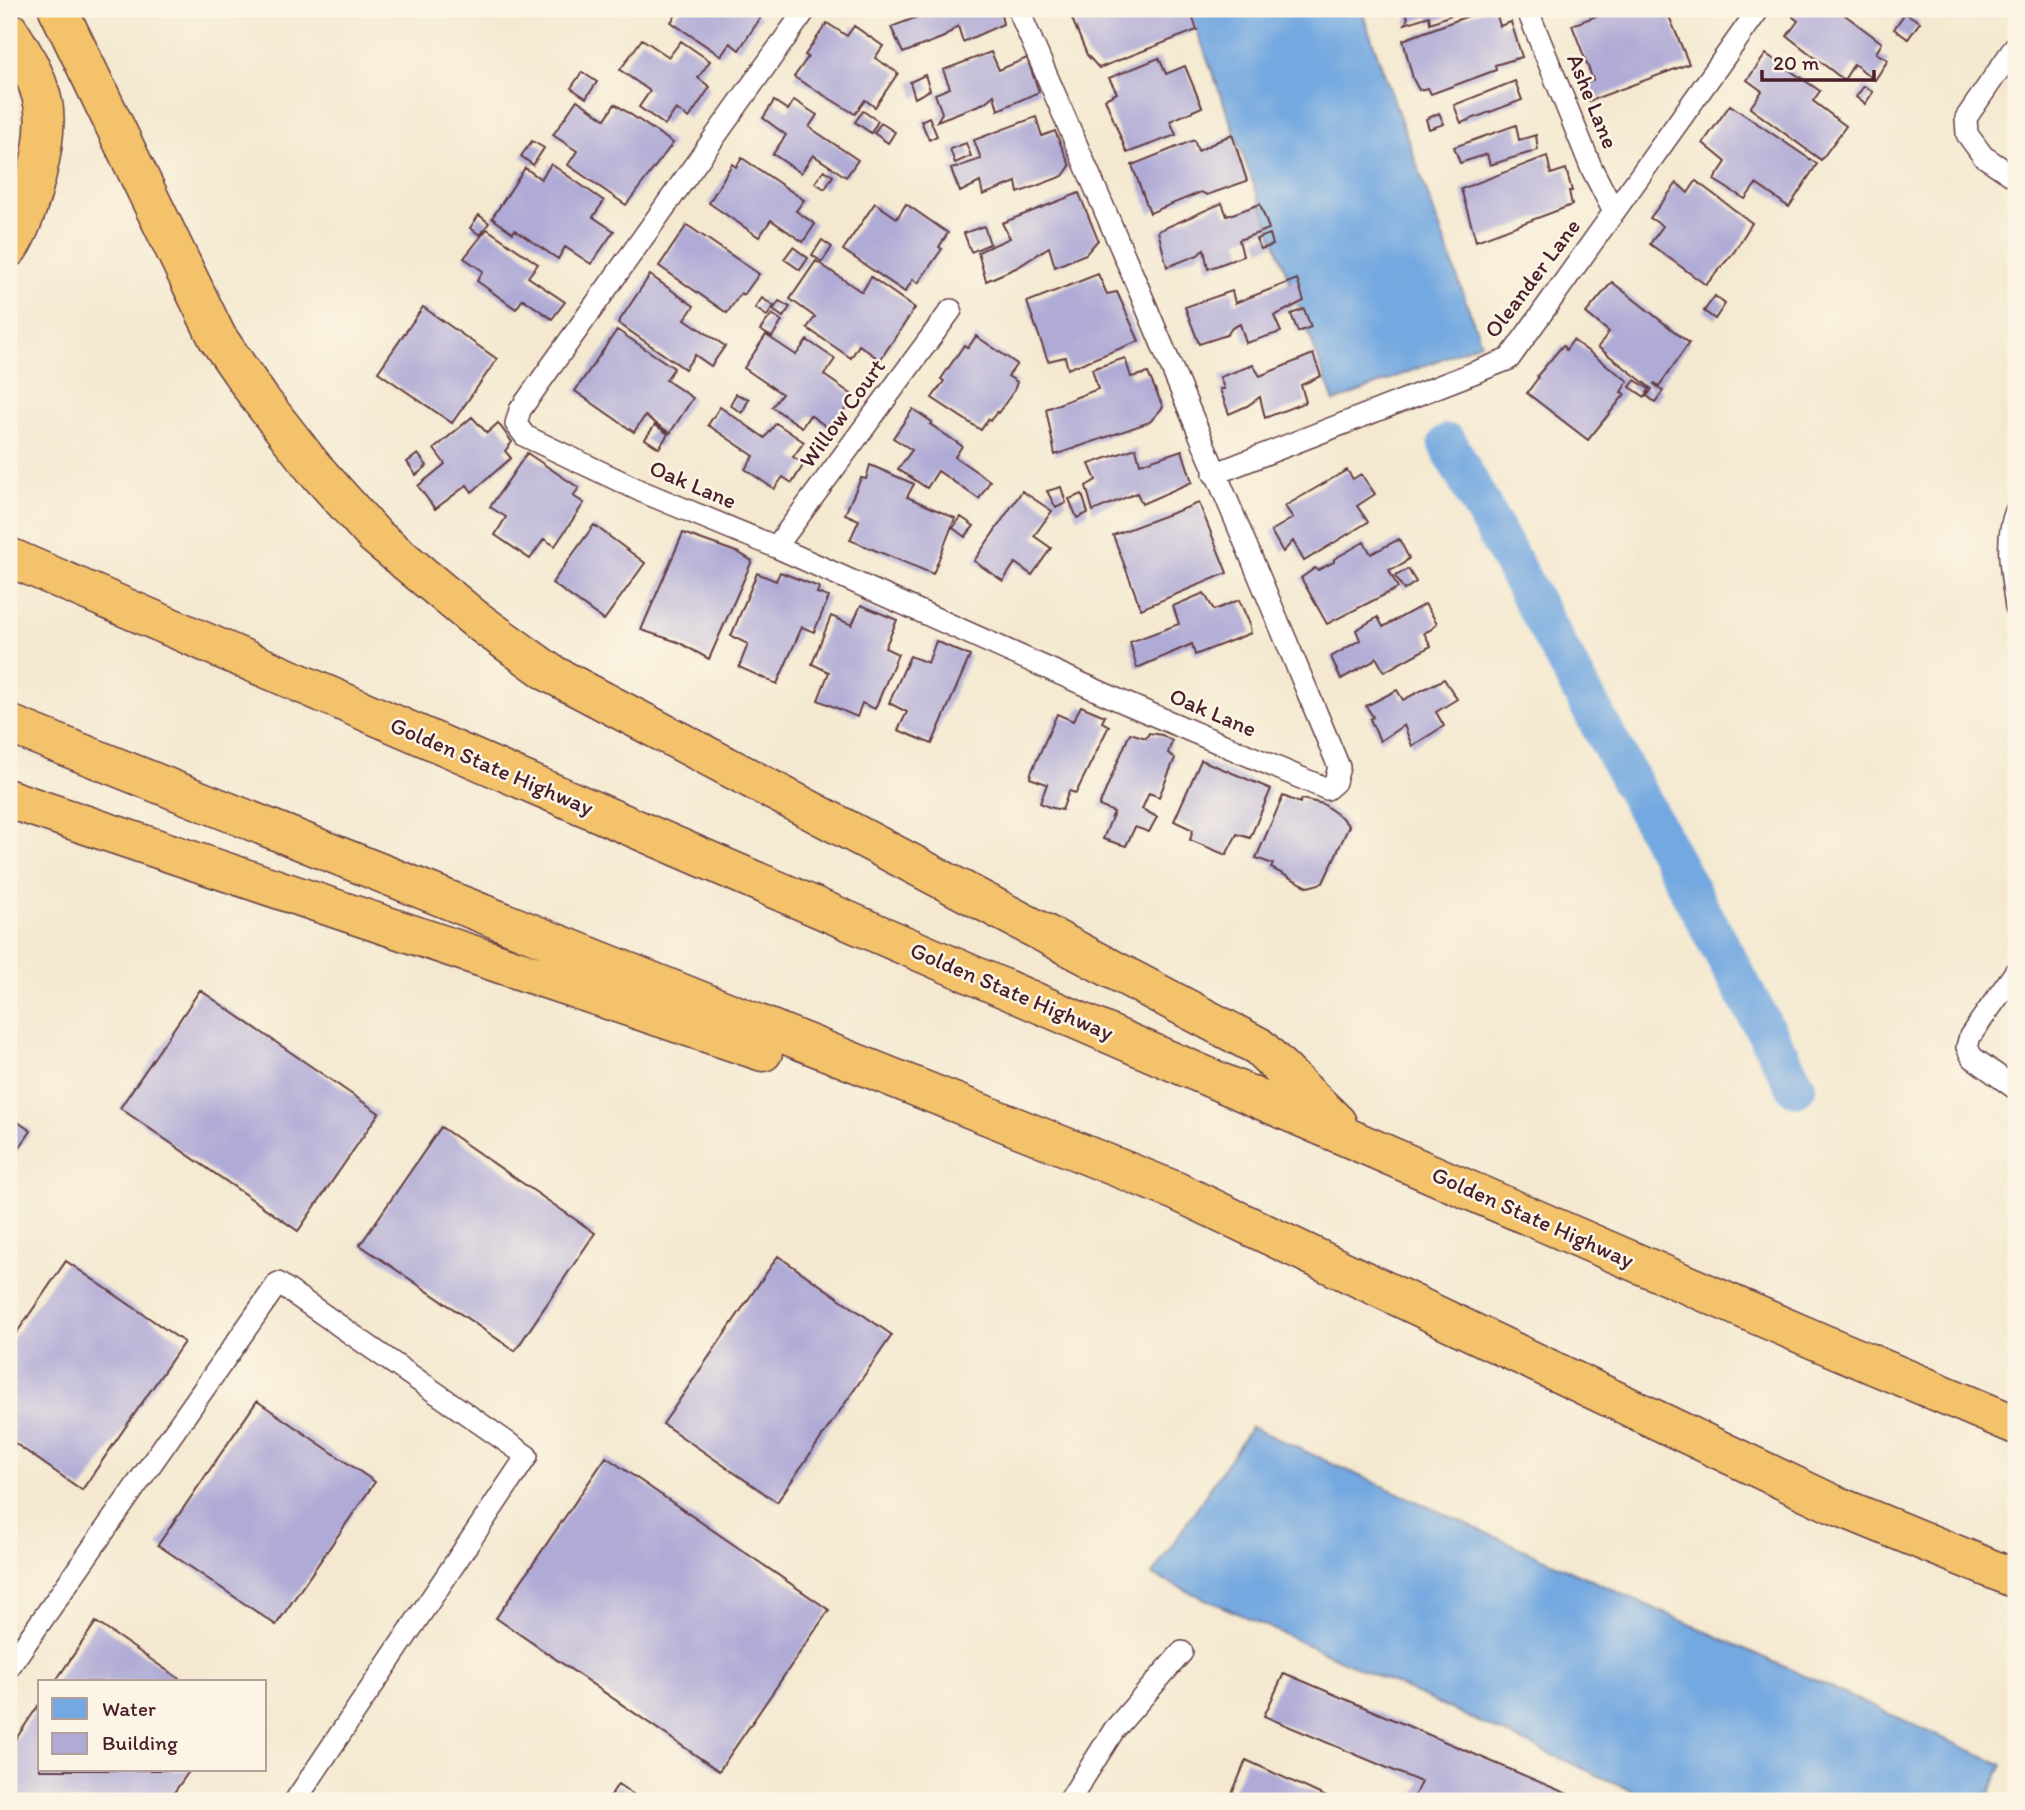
<svg xmlns="http://www.w3.org/2000/svg" width="2025" height="1810" viewBox="0 0 2025 1810" font-family="Itim,sans-serif">
	<rect width="100%" height="100%" fill="#fcf5e5"/>
	<filter id="ink" filterUnits="userSpaceOnUse"><feTurbulence type="fractalNoise" baseFrequency=".0143" numOctaves="2"/><feDisplacementMap in="SourceGraphic" scale="14" xChannelSelector="R" yChannelSelector="G"/><feConvolveMatrix kernelMatrix="1 2 1 2 8 2 1 2 1" color-interpolation-filters="sRGB"/></filter>
	<filter id="wash" filterUnits="userSpaceOnUse"><feTurbulence type="fractalNoise" baseFrequency=".00686" numOctaves="4" result="noise"/><feDisplacementMap in="SourceGraphic" scale="28" xChannelSelector="R" yChannelSelector="G"/><feGaussianBlur stdDeviation="1.57" result="paint"/><feColorMatrix in="noise" values="0 0 0 0 0 0 0 0 0 0 0 0 0 0 0 0 0 1.4 0 .05"/><feComposite in="paint" operator="in"/></filter>
	<g filter="url(#wash)">
		<rect width="100%" height="100%" fill="#f4e9d0"/>
		<path fill="#73a8e0" stroke="#5e6486" stroke-width="2" d="M1189,9h172l120,334 -147,59z
			M1251,1427l752,338 -17,36h-331l-503,-226z"/>
		<g fill="none" stroke-linecap="round" stroke-linejoin="round">
			<path stroke="#73a8e0" stroke-width="40" d="M1448,444l348,643"/>
		</g>
		<g id="blocks">
			<path fill="#b0abd6" d="M680,9h69l12,8 -22,33 -9,-7 -9,13 -50,-34z
				M921,9h87l-7,6 2,9 -40,18 -5,-16 -14,11 -41,16 -12,-26 32,-12z
				M1068,9h122l7,21 -98,38 -12,-13z
				M1404,9h63l-37,14 -1,-7 -24,8 3,-6z
				M1487,9h8l5,17 11,-4 11,35 -27,8 1,5 -65,24 -3,-6 -9,2 -6,-11 -10,-39z
				M1615,9h51l23,55 -100,37 -7,-17 11,-4 -21,-55z
				M1798,9h39l45,34 -6,10 12,7 -13,20 -21,-16 -10,16 -57,-44 11,-15 -5,-4z
				M1905,13l15,9 -12,17 -14,-10z
				M827,23l20,13 7,-10 29,20 -8,12 23,15 -23,34 -10,-7 -10,14 -61,-37 14,-20 -3,-2z
				M642,39l27,18 12,-16 29,20 -12,17 12,9 -21,31 -13,-9 -11,16 -26,-18 11,-16 -30,-21z
				M991,52l8,18 28,-12 12,34 -41,18 -4,-15 -10,8 -47,18 5,-8 -7,-19 15,-6 -7,-18z
				M1766,54l54,37 -7,10 33,25 -25,34 -71,-52 12,-17 -15,-11z
				M1159,58l7,16 19,-8 17,41 -32,14 6,14 -49,18 -22,-54 12,-6 -8,-15z
				M582,72l15,10 -11,16 -15,-10z
				M925,75l5,15 -15,8 -5,-16z
				M1515,81l7,19 -61,23 -7,-18z
				M1864,86l9,6 -8,12 -9,-7z
				M577,100l28,19 10,-15 58,39 -47,62 -58,-40 9,-14 -24,-16z
				M794,100l23,15 -8,12 49,33 -12,17 -33,-22 -12,18 -28,-19 13,-19 -23,-17 11,-17 14,9z
				M1730,105l87,59 -28,43 -33,-23 -11,15 -31,-19 12,-18 -23,-19z
				M863,111l15,10 -7,12 -16,-11z
				M1439,113l5,11 -15,5 -3,-10z
				M929,117l8,19 -8,4 -8,-19z
				M1036,117l6,19 13,-5 15,35 -7,10 -45,17 -2,-11 -33,13 -3,-13 -20,10 -9,-23 30,-10 -7,-19z
				M881,123l14,9 -7,11 -14,-10z
				M1516,125l3,15 17,-5 2,15 -48,15 -3,-11 -27,9 -6,-16z
				M1232,134l15,47 -40,14 -6,-3 -51,21 -18,-48 62,-25 4,11z
				M532,141l12,7 -11,17 -12,-9z
				M966,143l5,13 -16,7 -5,-14z
				M1547,156l4,18 15,-5 6,22h-3l3,14 -96,36 -15,-52z
				M742,158l62,42 -8,11 19,13 -12,18 -32,-22 -12,17 -50,-34 23,-39 4,3z
				M551,164l53,37 -11,16 21,14 -23,33 -26,-17 -7,12 -43,-29 -2,3 -21,-15 33,-50 16,11z
				M824,170l9,6 -8,13 -10,-6z
				M1696,181l56,42 -18,29 -28,33 -56,-41 13,-18 -13,-8 27,-35 11,10z
				M1079,193l19,47 -12,14 -31,13 -6,-20 -31,20 -32,14 -8,-29 32,-14 -8,-15z
				M875,203l22,15 9,-14 42,29 -9,14 3,2 -24,34 -5,-4 -8,13 -62,-42z
				M1222,203l5,13 33,-12 9,25 -30,11 4,16 -35,13 -4,-20 -6,6 -31,12 -9,-36z
				M479,215l10,8 -9,12 -10,-7z
				M687,225l72,49 -15,21 -3,-2 -14,20 -68,-47z
				M984,226l6,18 -19,8 -7,-19z
				M487,229l51,35 -10,13 37,25 -13,17 -29,-20 -7,10 -39,-28 6,-10 -19,-13z
				M1270,234l3,11 -12,4 -5,-10z
				M822,240l10,7 -10,15 -10,-7z
				M793,247l15,11 -8,12 -16,-11z
				M816,261l46,31 9,-15 44,31 -35,52 -21,-15 -8,13 -44,-30 8,-11 -25,-18z
				M1098,274l9,20 10,-2 22,49 -71,28 -3,-12 -17,4 -21,-59z
				M650,275l44,31 -9,13 40,27 -14,20 -16,-11 -10,14 -67,-46z
				M1297,279l7,22 -30,15 7,16 -35,11 -6,-19 -8,4 -5,7 -28,9 -14,-37 47,-16 3,12z
				M1612,282l77,61 -30,43 -4,-3 -1,1 9,7 -8,11 -8,-6 5,-7 -54,-42 11,-15 -23,-19z
				M1715,296l10,8 -10,15 -11,-8z
				M762,298l12,8 -7,10 -12,-8z
				M779,301l11,6 -7,10 -10,-7z
				M423,307l74,52 -45,64 -74,-51z
				M1304,309l7,18 -13,5 -7,-18z
				M772,314l10,7 -10,16 -12,-7z
				M617,330l57,38 -8,12 27,18 -23,35 -25,-17 -11,16 -59,-41z
				M766,335l30,20 11,-15 28,19 -11,16 30,21 -23,34 -21,-15 -8,12 -30,-20 10,-13 -38,-26z
				M976,336l41,28 -9,12 9,6 -3,9 -16,22 -1,-1 -7,9 -2,-2 -7,11 -49,-32 12,-17 -3,-2 23,-34 4,3z
				M1573,340l55,41 -7,11 4,2 -37,46 -61,-47 11,-15 -1,-2 26,-31 3,5z
				M1313,354l8,22 -20,9 5,17 -41,16 -5,-21 -13,9 -18,8 -9,-25h4l-4,-12 33,-12 7,11z
				M1125,358l6,19 17,-4 15,34 -13,15 -95,33 -9,-46 52,-20 -6,-20z
				M1635,380l14,9 -4,8 -15,-10z
				M736,394l13,5 -7,14 -12,-8z
				M720,407l45,31 11,-15 28,19 -11,15 11,7 -12,19 -9,-6 -9,12 -29,-20 9,-13 -46,-31z
				M913,409l19,13 -2,2 32,22 -7,11 35,24 -11,18 -41,-28 -11,17 -29,-19 14,-19 -19,-12z
				M472,417l15,16 11,-10 14,19 -7,9 6,7 -39,34 -5,-7 -32,24 -17,-23 27,-22 -11,-15z
				M655,425l13,9 -9,14 -14,-9z
				M1136,448l4,16 42,-14 10,32 -50,22 -5,-11 -44,18 -7,-25 10,-6 -7,-16z
				M527,453l52,35 -6,8 11,7 -29,43 -11,-7 -14,20 -35,-24 11,-18 -16,-10z
				M418,454l9,12 -11,9 -9,-13z
				M870,465l44,19 -7,13 48,21 -22,56 -83,-34 9,-20 -14,-6 16,-36 5,1z
				M1347,470l6,9 8,-5 14,20 -18,12 11,16 -64,39 -11,-20 -10,11 -12,-21 22,-13 -8,-12z
				M1061,487l5,16 -10,5 -9,-17z
				M1022,491l30,20 -18,25 17,12 -19,27 -17,-12 -12,18 -29,-20z
				M1082,494l6,19 -11,5 -8,-19z
				M1199,503l28,70 -86,36 -28,-74z
				M961,517l13,9 -9,11 -12,-9z
				M594,525l51,38 -41,57 -52,-37z
				M683,533l56,20 13,8 -43,98 -31,-17 -37,-12z
				M1399,539l10,19 -7,7 -13,5 9,18 -71,36 -26,-46 14,-10 3,2 16,-8v-3l30,-17 7,12z
				M1408,569l8,13 -12,8 -9,-14z
				M780,572l39,15 -2,6 12,4 -15,35 -12,-5 -25,57 -38,-17 9,-23 -17,-8 26,-63 19,8z
				M1204,593l10,17 25,-10 10,22 2,11 -56,22 -3,-11 -55,24 -7,-26 49,-18 -6,-18z
				M1425,604l12,19 -5,6 -8,4 7,13 -47,26 -8,-15 -4,5 -31,17 -10,-22 29,-17 -4,-10 22,-13 5,10z
				M861,605l36,15 -12,28 13,6 -23,55 -13,-6 -5,14 -39,-17 11,-28 -17,-8 19,-48 21,9z
				M936,641l34,15 -38,88 -34,-14 9,-18 -18,-9 21,-47 18,7z
				M1444,679l13,20 -21,13 8,14 -32,20 -8,-21 -24,16 -10,-22 3,-2 -7,-11 31,-16 6,10z
				M1081,706l24,10 -3,6 7,4 -33,67 -7,-2 -7,19 -13,-3 -9,-4 7,-19 -17,-6 1,-5 26,-59 16,7z
				M1130,733l16,5 3,-5 13,2 10,6 -4,12 7,5 -16,39 -10,-4 -7,16 15,8 -8,15 -14,-5 -9,19 -23,-7 11,-27 -15,-6z
				M1201,760l70,29 -21,49 -13,-4 -11,21 -36,-15 3,-10 -19,-9z
				M1283,796l17,7 2,-4 21,5 18,13 8,9 -26,57 -15,4 -37,-19 2,-4 -17,-6z
				M200,990l179,123 -81,118 -178,-123z
				M9,1116l22,15 -22,32z
				M441,1127l154,106 -80,118 -155,-106z
				M778,1256l114,79 -115,167 -114,-78z
				M66,1261l118,81 -102,148 -73,-51v-95z
				M257,1401l118,81 -99,143 -118,-80z
				M606,1457l223,153 -110,161 -223,-153z
				M96,1622l88,60h-129z
				M1284,1673l300,128h-172l9,-19 -157,-66z
				M40,1703v67h150l-22,31h-141l-18,-12v-40z
				M1246,1760l89,41h-106z
				M618,1784l25,17h-36z"/>
		</g>
	</g>
	<g filter="url(#ink)">
		<use href="#blocks" fill-opacity="0" stroke="#643d44" stroke-width="2"/>
		<g fill="none" stroke-linecap="round" stroke-linejoin="round">
			<g stroke="#643d44" stroke-width="24">
				<path id="lane" d="M806,9l-286,401 -4,14 9,12 118,56 133,55 347,155 204,87 8,-7 4,-15 -202,-482 -119,-276
					M1527,9l64,158 23,45
					M2016,45l-50,73 1,16 16,22 33,22
					M1214,474l295,-115 250,-350
					M2016,511c-12,28 -4,66 0,96
					M776,547l175,-237
					M2016,971l-46,65 -3,11 5,10 44,32
					M9,1667l269,-384 249,173 -232,345
					M1069,1801l45,-71 68,-78"/>
			</g>
			<g stroke="#643d44" stroke-width="41">
				<path id="highway" d="M58,9l159,328 43,62 53,68 62,69 100,83 75,54 708,373 79,77
					M9,31c15,23 28,45 34,72 7,36 -14,114 -34,145
					M9,557l1808,784 199,84
					M9,724l1167,467 657,313 183,75
					M9,799l754,253"/>
			</g>
			<use href="#lane" stroke="#fff" stroke-width="21"/>
			<use href="#highway" stroke="#f3c26a" stroke-width="38"/>
		</g>
	</g>
	<g text-anchor="middle" stroke-width="5" stroke-linejoin="round" paint-order="stroke">
		<g font-size="23" fill="#4a1f2b" stroke="#fcf5e5">
			<text transform="translate(1593 101) rotate(68)" y="8">Ashe Lane</text>
			<text transform="translate(1532 278) rotate(-53)" y="8">Oleander Lane</text>
			<text transform="translate(842 413) rotate(-54)" y="8">Willow Court</text>
			<text transform="translate(693 484) rotate(23)" y="8">Oak Lane</text>
			<text transform="translate(1213 712) rotate(23)" y="8">Oak Lane</text>
			<text transform="translate(492 766) rotate(23)" y="8">Golden State Highway</text>
			<text transform="translate(1012 991) rotate(23)" y="8">Golden State Highway</text>
			<text transform="translate(1533 1217) rotate(24)" y="8">Golden State Highway</text>
		</g>
	</g>
	<rect width="2025" height="1810" fill="none" stroke="#fcf5e5" stroke-width="35"/>
	<rect x="38" y="1680" width="228" height="91" fill="#fcf5e5" stroke="#b59f9b" stroke-width="2"/>
	<rect x="52" y="1698" width="35" height="21" fill="#73a8e0" stroke="#b59f9b" stroke-width="2"/>
	<text x="102" y="1716" font-size="21" fill="#4a1f2b">Water</text>
	<rect x="52" y="1733" width="35" height="21" fill="#b0abd6" stroke="#b59f9b" stroke-width="2"/>
	<text x="102" y="1750" font-size="21" fill="#4a1f2b">Building</text>
	<path d="M1762 70v10h112v-10" fill="none" stroke="#4a1f2b" stroke-width="3.5"/>
	<text x="1773" y="70" font-size="21" fill="#4a1f2b" stroke="#fcf5e5" stroke-width="5" paint-order="stroke">20 m</text>
</svg>
